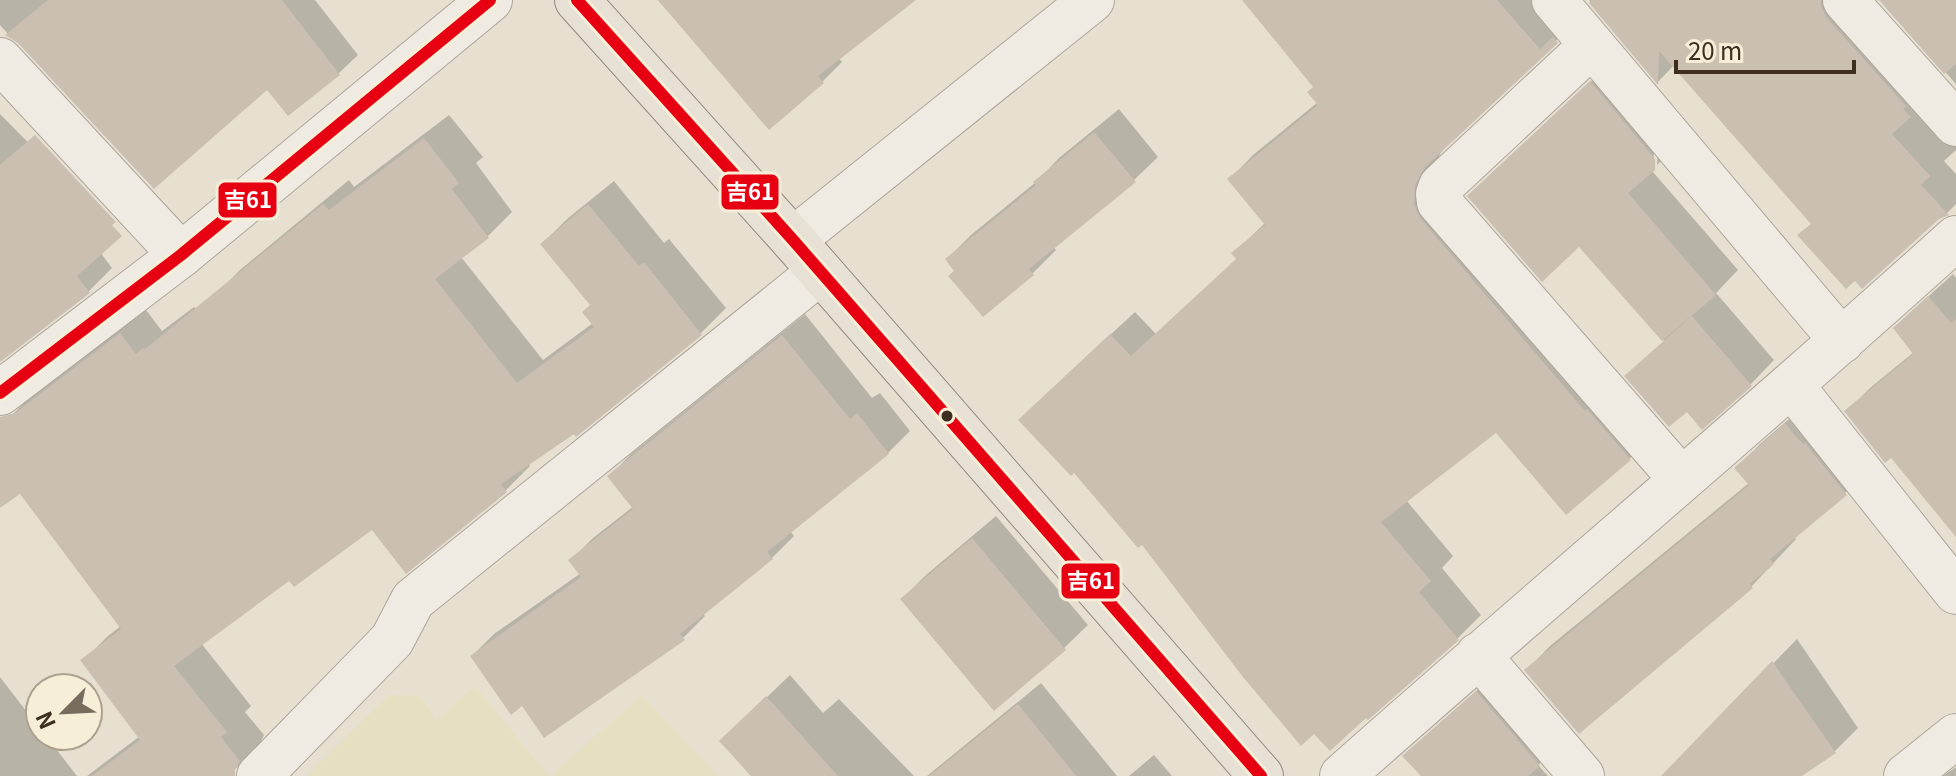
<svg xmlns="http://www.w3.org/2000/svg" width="1956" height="776" viewBox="0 0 1956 776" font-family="Georgia,'Noto Sans JP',serif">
	<rect width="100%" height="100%" fill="#e7e0d1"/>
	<path fill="#e6dfc2" d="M475,686l74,90h-243l83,-81 32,1 15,24z
		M642,695l76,81h-168z"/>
	<path fill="#0003" d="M0,0h315l43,55 -19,18 -51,40 -21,-26 -247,-46 -12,-7 -8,-9z
		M658,0h246l-66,57 4,5 -19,19 -54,47z
		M1245,0h319l16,18 -135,127 -8,15v21l216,254 -23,23 -64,54 -69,-81 -91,69 47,56 -11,12 39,47 -23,23 -90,79 -324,-321 91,-84 21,22 82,-76 -4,-5 31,-30 -35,-44 23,-24 65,-53 -3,-15z
		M1589,0h267l100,112v38l-12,11 12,13v30l-9,9 -9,5 -125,5 -139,-158 -16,17z
		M1881,0h75v84z
		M1615,59l63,85 -21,21 1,-16h-4l-1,23 85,98 -22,23 58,67 -23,24 -49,43 -15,-18 -60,-33 37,-35 -85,-97 -86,-72z
		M1119,109l39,48 -24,23 -81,66 3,4 -24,24 -75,-3 -10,-12 24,-24 65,-53 23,-24z
		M0,114l119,120 -19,18 12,16 -24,24 -88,67z
		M449,115l34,42 -7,6 36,49 -25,25 -26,20 82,103 50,-37 -1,-18 -50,-61 25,-25 47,-38 50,62 5,-4 57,69 -25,25 -125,101 -2,-3 -46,32 2,3 -25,25 -132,36 -84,51 -88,65 50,63 -6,6 19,23 -5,11 -31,30h-141l53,-40 -57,-75 25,-25 13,-10 -101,-135 -20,15v-67l11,-23 25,-25 6,-3 104,-78 16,21 32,-24 14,14 7,-26 25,-25 109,-90 5,7z
		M1953,274l3,4v205l-65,-28 -44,-44 23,-23 44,-36 5,-47z
		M805,314l67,84 8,-5 30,38 -22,22 -98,78 4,5 -22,22 -69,55 2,3 -22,22 -160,65 -51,-47 22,-22 87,-61 -10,-13 22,-22 41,-32 -24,-30 21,-22z
		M1810,401l59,69 -24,23 -51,43 2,3 -45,48 -224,83 23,-24 199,-163 -12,-15 23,-24z
		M996,516l92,109 -24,23 -162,-49 24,-24z
		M1797,639l61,89 -24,24 -35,24h-135z
		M1501,669l62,72 -25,24 10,11h-125l6,-43z
		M790,675l33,38 16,-14 75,77h-160l-10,-57z
		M0,677l40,52v7h6l31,40h-77z
		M1041,683l76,93h-190z
		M1154,755l18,21h-43z
		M1956,767v9h-13z"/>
	<path fill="#cbbfb2" d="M48,0h234l58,75 -52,41 -21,-26 -113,99 -136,-146 -13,-8z
		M658,0h258l-98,76 6,7 -55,47z
		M1242,0h255l43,49 13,-12 5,6 -134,125 -9,17 -1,20 6,13 165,193 2,-2 44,51 -65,55 -70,-82 -115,89 50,59 -12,11 40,48 -91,80 -2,-2 -36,33 -16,-17 -13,12 -58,-69 -101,-132 -4,3 -64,-75 -3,3 -53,-56 92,-86 21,22 105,-97 -5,-6 34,-28 -38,-46 91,-74 -11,-13 6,-5z
		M1592,0h229v6l5,11 80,89 -3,3 8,8 -19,17 38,42 -9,9 28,30 -10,4 -77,70 -7,-8 -9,8 -49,-54 14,-11 -152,-173 -1,34 -69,-82z
		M1879,0h77v64l-12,10z
		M1590,81l65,78v11l-27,23 88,102 -54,46 -83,-94 -37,35 -75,-86z
		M1094,132l42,50 -107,87 5,6 -51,42 -35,-41 6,-5 -9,-12 91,-74 -3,-3z
		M35,135l81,87 -4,3 10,11 -45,40 13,17 -90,69v-197z
		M424,138l35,45 -7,6 37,49 -54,41 82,104 77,-56 -12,-15 8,-7 -50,-61 48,-40 51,62 5,-4 58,73 -126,102 -2,-3 -73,50 6,8 -101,82 -34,-44 -78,57 -5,-6 -115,85 53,66 -6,5 19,24 -5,8v7h-143l48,-36 -60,-80 41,-31 -101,-135 -20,14v-91l15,-4 105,-80 16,21 7,-6 1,2 179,-146 6,6z
		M1928,296l23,27 5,-4v218l-65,-79 -6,5 -41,-52 69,-57 -20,-26z
		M1692,316l60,70 -50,44 -15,-18 -18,15 -45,-51z
		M782,335l68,84 7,-6 32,41 -122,98 6,7 -93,75 5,6 -141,98 -22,-32 -11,9 -41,-59 111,-79 -13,-17 65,-51 -26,-33z
		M1785,423l13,16 6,5 1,-1 42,52 -77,64 4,5 -24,20 3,4 -174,146 -55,-64 225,-185 -15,-17z
		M972,538l94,112 -72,61 -94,-112z
		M1772,661l64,92 -34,23h-141z
		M1476,691l64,75 -12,10h-107l-19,-20z
		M766,696l72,80h-87l-32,-35z
		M1018,704l58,72h-147z"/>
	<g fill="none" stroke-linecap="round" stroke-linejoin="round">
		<g stroke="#ada599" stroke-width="46">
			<path id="minor" d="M1554,0l288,341
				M1845,0l111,124
				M1592,45l-151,141 -3,8 1,8 242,277
				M0,60l181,195
				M793,240l299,-240
				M1792,386l164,206
				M1478,655l104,121
				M259,776l133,-136 21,-40 407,-328
				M1342,776c204,-181 412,-355 614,-538
				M1906,776l50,-40"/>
		</g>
		<g stroke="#ada599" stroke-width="46">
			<path id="tertiary" d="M0,393l181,-138 309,-255"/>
		</g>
		<g stroke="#928b80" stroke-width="46">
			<path id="primary" d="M577,0l216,240 468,536"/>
		</g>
		<use href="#minor" stroke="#efebe3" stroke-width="44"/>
		<use href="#tertiary" stroke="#efebe3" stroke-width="44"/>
		<use href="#primary" stroke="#e6e1d4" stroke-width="44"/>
		<g stroke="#f7eed8" stroke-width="18">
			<path id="bus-1" d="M577,0l216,240 468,536
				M0,393l181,-138 309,-255"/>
		</g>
		<use href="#bus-1" stroke="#e60012" stroke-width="12"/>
	</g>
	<circle fill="#3d2e20" stroke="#f7eed8" stroke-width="3" cx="947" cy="416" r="7"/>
	<g stroke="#f7eed8" stroke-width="3">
		<rect x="720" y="173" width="60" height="38" rx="8" fill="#e60012"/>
		<rect x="217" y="181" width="61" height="38" rx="8" fill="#e60012"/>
		<rect x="1060" y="562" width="61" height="38" rx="8" fill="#e60012"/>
	</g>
	<g font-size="22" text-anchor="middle" font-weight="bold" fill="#fff">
		<text x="750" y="200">吉61</text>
		<text x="248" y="208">吉61</text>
		<text x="1091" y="589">吉61</text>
	</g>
	<g transform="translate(64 712) rotate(246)"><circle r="38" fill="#f7eed8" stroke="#ada18e" stroke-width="2"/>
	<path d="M0-6L14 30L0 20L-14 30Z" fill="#786c5e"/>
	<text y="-12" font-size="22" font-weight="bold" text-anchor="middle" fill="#3d2e20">N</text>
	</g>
	<path d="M1676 60v12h178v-12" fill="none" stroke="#3d2e20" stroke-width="4"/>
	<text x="1688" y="60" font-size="24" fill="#3d2e20" stroke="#f7eed8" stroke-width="6" paint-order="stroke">20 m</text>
</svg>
